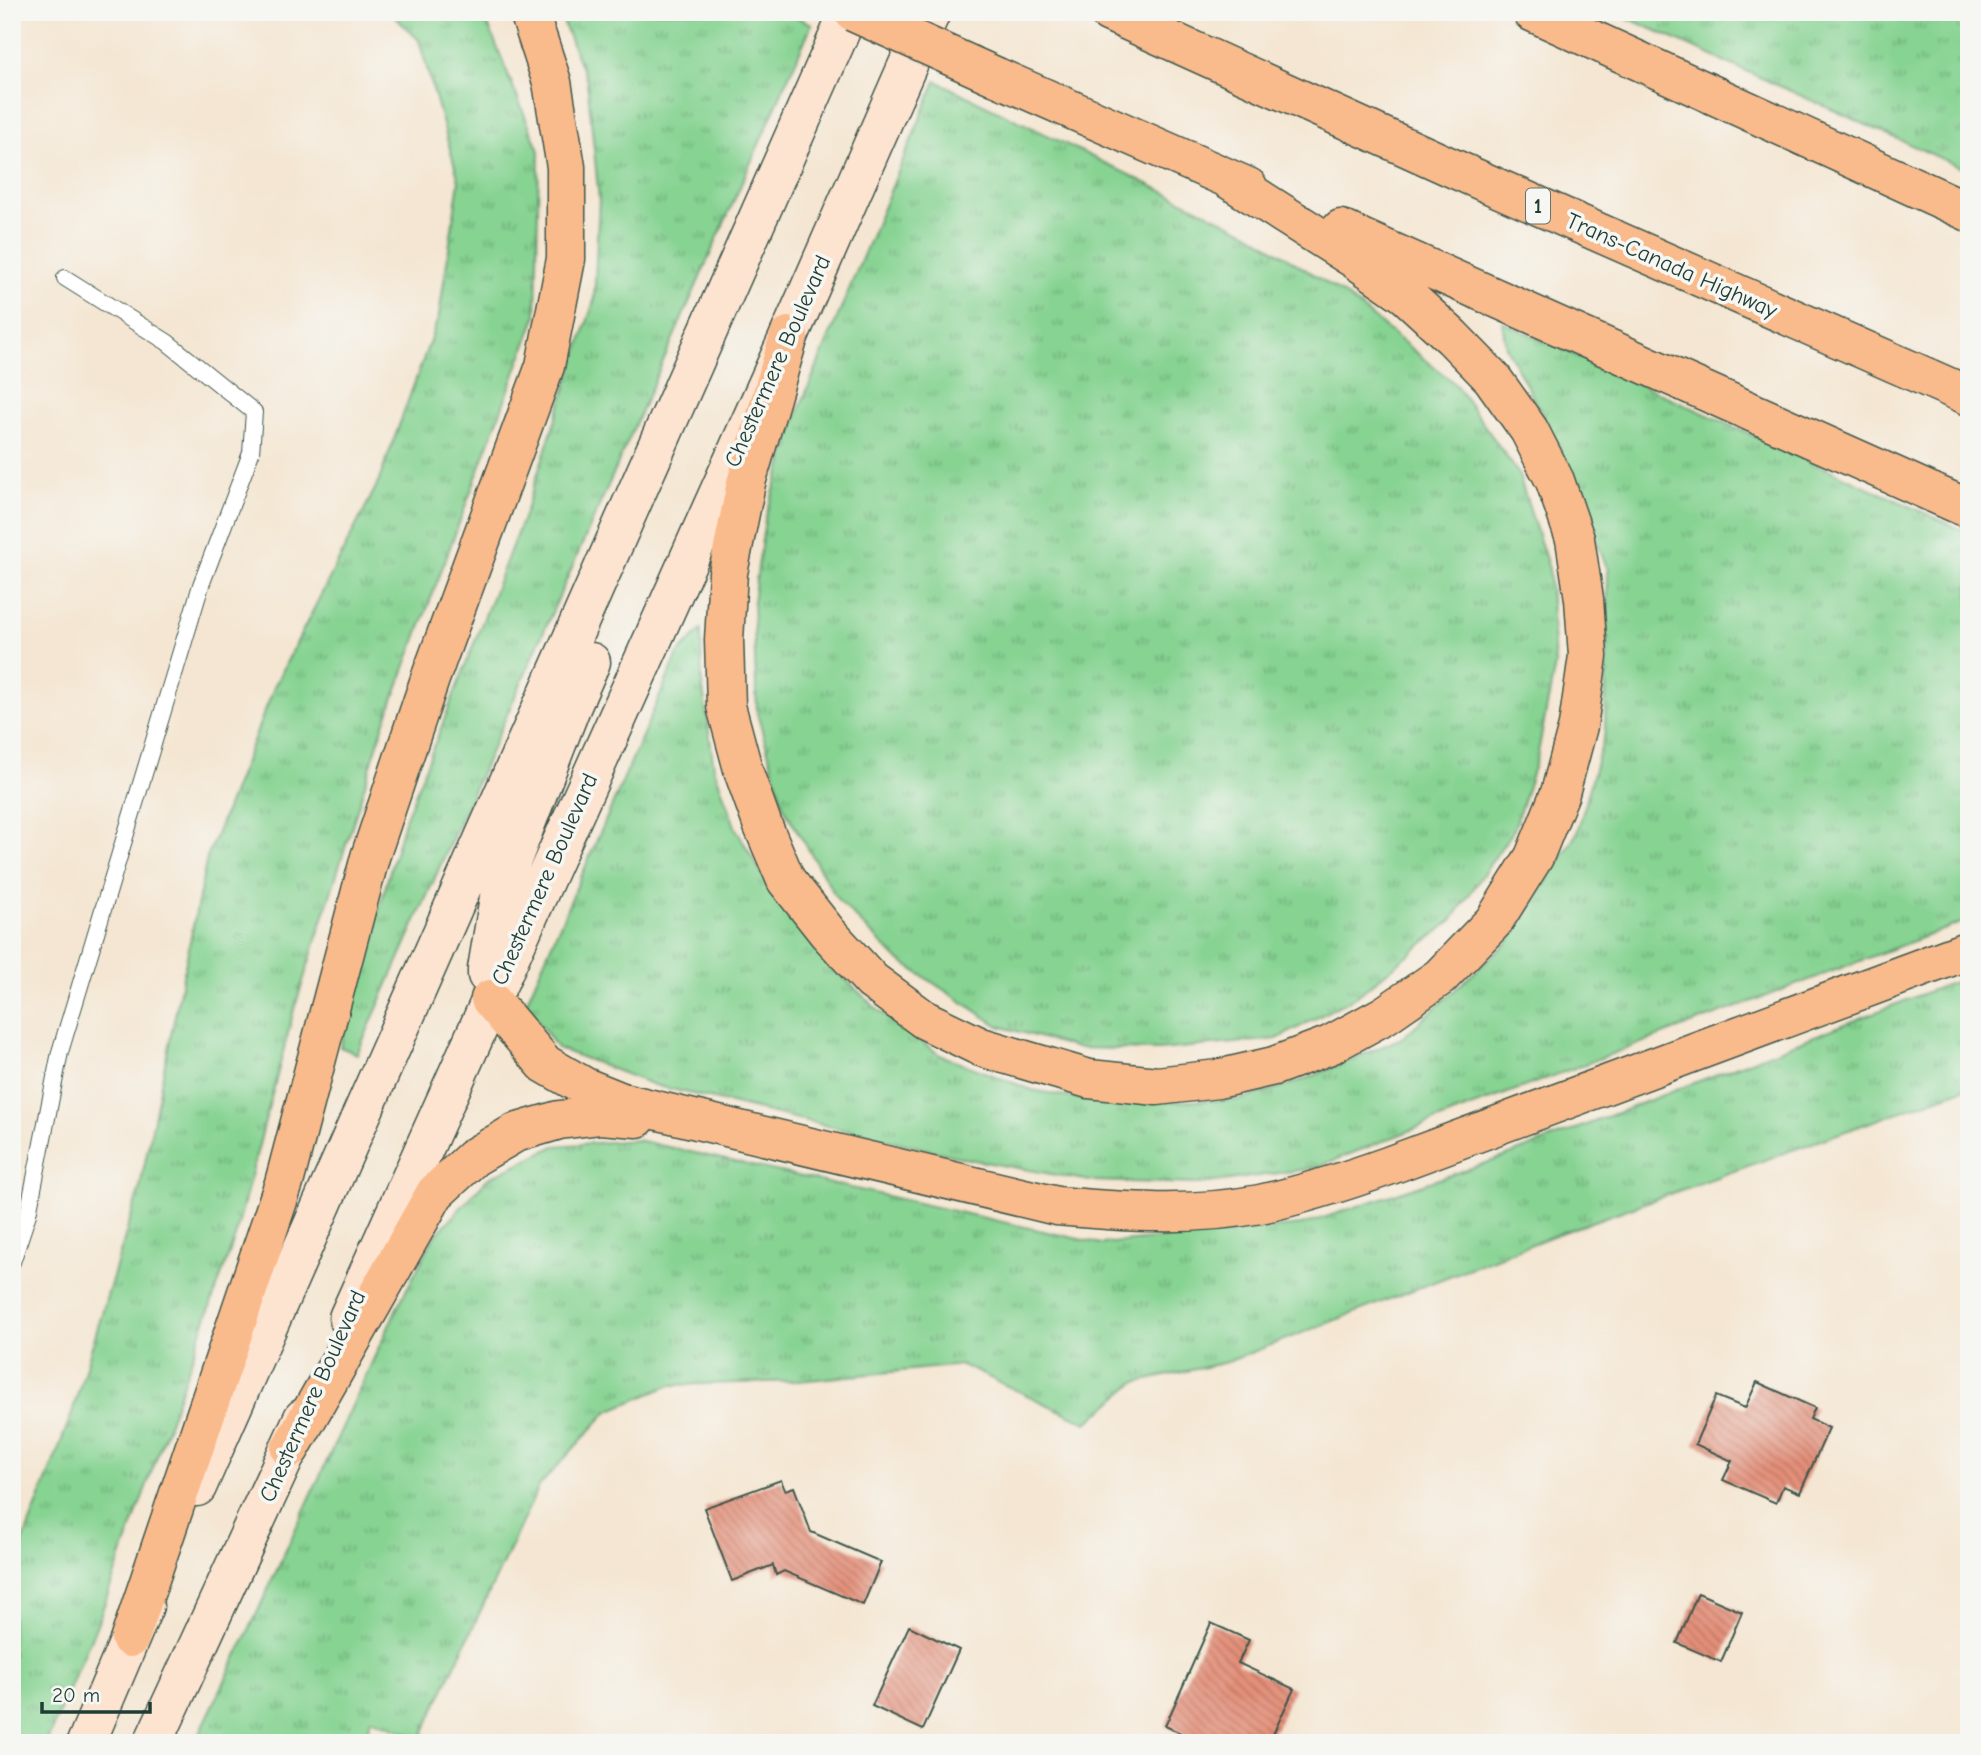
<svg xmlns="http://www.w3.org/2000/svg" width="1981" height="1755" viewBox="0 0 1981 1755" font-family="'Comic Neue',sans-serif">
	<defs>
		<pattern id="grass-tufts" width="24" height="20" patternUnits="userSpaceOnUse" patternTransform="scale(1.75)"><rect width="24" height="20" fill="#86d392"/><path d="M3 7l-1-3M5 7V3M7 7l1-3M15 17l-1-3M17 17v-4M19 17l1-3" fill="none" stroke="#6dac78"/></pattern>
		<pattern id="building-back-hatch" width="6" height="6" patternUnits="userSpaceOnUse" patternTransform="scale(1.75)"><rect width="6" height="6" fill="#e48f79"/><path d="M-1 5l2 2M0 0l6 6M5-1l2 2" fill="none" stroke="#b87664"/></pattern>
	</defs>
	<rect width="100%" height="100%" fill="#f6f6f2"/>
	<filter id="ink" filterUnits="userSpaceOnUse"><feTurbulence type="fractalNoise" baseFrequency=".0143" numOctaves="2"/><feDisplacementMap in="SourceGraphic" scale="14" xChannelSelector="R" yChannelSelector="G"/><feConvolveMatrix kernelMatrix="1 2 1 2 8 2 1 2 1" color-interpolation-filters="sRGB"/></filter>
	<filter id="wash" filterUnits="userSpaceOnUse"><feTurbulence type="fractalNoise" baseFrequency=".00686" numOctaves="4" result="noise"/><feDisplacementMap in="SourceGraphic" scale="28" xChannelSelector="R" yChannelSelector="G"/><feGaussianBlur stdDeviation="1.57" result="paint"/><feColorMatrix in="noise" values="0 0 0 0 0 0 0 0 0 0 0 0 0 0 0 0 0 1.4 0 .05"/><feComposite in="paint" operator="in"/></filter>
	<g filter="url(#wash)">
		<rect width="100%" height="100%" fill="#f4e6d2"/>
		<path fill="url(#grass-tufts)" stroke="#528863" stroke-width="2" d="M390,12h93l56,139 -3,166 -152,407 -90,286 -59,227 -137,385 -52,121h-34v-179l2,1 57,-149 69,-229 67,-329 68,-173 103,-202 61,-167 20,-135 -40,-141z
			M559,12h226l27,12 -455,1030 -17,-7 63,-222 122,-312 69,-212 5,-102 -12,-118z
			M1614,12h355v159z
			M936,81l313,152 96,62 110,89 63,89 31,96 6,96 -18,93 -23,71 -62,91 -95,76 -80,43 -119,11 -81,-2 -78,-22 -102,-67 -59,-59 -54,-92 -27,-95 -4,-112 12,-82 35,-112z
			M1502,322l467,211v387l-496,186 -159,62 -113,16 -111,-3 -122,-22 -314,-74 -97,-37 -31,-45 152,-349 23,-24 1,51 12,87 22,61 42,73 47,58 53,50 62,45 92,35 71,13 137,-3 66,-21 96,-41 106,-96 69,-109 28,-100 3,-163 -50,-126 -52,-97z
			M1969,978v109l-406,145 -336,130 -93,21 -47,40 -125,-58 -164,16 -127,4 -63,26 -69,75 -118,252 -50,-19 -8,24h-168l52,-108 150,-327 37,-71 54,-59 67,-32 82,-6 464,104 201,-19 202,-68 444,-173z"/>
		<g id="blocks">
			<path fill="url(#building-back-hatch)" d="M1757,1382l58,26 -5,11 19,9 -29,65 -17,-7 -7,17 -53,-23 9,-19 -37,-17 21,-48 29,12z
				M781,1480l4,10 9,-3 17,45 70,30 -18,43 -79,-34 -8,4 -3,-10 -41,16 -28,-73z
				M1698,1593l44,19 -21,50 -44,-19z
				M1211,1623l38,17 -11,23 56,26 -25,54h-66l-38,-17z
				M909,1626l50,24 -36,80 -51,-24z"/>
		</g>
	</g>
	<g filter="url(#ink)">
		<use href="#blocks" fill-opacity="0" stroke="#3f564c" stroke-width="2"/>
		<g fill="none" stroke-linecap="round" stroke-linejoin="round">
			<g stroke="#3f564c" stroke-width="18">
				<path id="lane" d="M12,1262l16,-48 32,-162 141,-467 50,-132 3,-41 -87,-70 -102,-64"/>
			</g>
			<g stroke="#3f564c" stroke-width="41">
				<path id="secondary" d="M487,975v-6l13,-78 70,-181 21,-48
					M348,1318l441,-982 142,-324
					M197,1487l652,-1475
					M86,1743l58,-137
					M153,1743l150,-325"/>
			</g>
			<g stroke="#3f564c" stroke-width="41">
				<path id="highway" d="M1108,12l340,154 521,230
					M1532,12l437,200
					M997,77l251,110
					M1341,229l628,280
					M789,336l-43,147 -18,90 -4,67 2,66 18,67 19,53 23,54 42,53 44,48 53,39 56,27 108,32 68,7 61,-7 56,-13 56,-21 55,-30 55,-38 54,-56 40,-64 26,-64 18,-67 10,-70 -4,-57 -9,-60 -20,-58 -26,-51 -37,-52 -40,-41 -46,-42 -50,-35 -131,-83
					M490,999l55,65 40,23 37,15 435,104c67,6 136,11 203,-2 43,-9 86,-23 128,-38l581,-216
					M290,1449l145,-256 39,-36 41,-24 44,-13 42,-5 36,3
					M130,1638l154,-455 86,-326 60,-178 115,-313 21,-107v-92l-14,-85 -23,-70"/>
			</g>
			<use href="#lane" stroke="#fff" stroke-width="16"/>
			<use href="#secondary" stroke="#fde4d1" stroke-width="38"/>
			<use href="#highway" stroke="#fabb8c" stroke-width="38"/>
			<g stroke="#3f564c" stroke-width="41" stroke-linecap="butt">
				<path id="highway-bridge" d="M853,12l144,65"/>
			</g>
			<use href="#highway-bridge" stroke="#fabb8c" stroke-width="38"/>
		</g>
	</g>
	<g text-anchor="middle" stroke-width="7" stroke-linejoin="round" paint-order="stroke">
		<rect fill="#f6f6f2" stroke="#60746d" stroke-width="2" x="1526" y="188.5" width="24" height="35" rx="5"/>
		<g font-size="21" font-weight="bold" fill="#1f3d34">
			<text x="1538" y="213">1</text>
		</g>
		<g font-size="23" fill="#1f3d34" stroke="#f6f6f2">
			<text transform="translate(1672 265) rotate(24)" y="8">Trans-Canada Highway</text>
			<text transform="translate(777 361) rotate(-66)" y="8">Chestermere Boulevard</text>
			<text transform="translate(544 879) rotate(-66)" y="8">Chestermere Boulevard</text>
			<text transform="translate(312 1396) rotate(-66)" y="8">Chestermere Boulevard</text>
		</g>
	</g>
	<rect width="1981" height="1755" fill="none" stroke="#f6f6f2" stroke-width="42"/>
	<path d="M42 1702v10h108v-10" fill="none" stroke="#1f3d34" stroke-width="3.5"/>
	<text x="52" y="1702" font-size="21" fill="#1f3d34" stroke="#f6f6f2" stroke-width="5" paint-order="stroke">20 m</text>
</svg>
